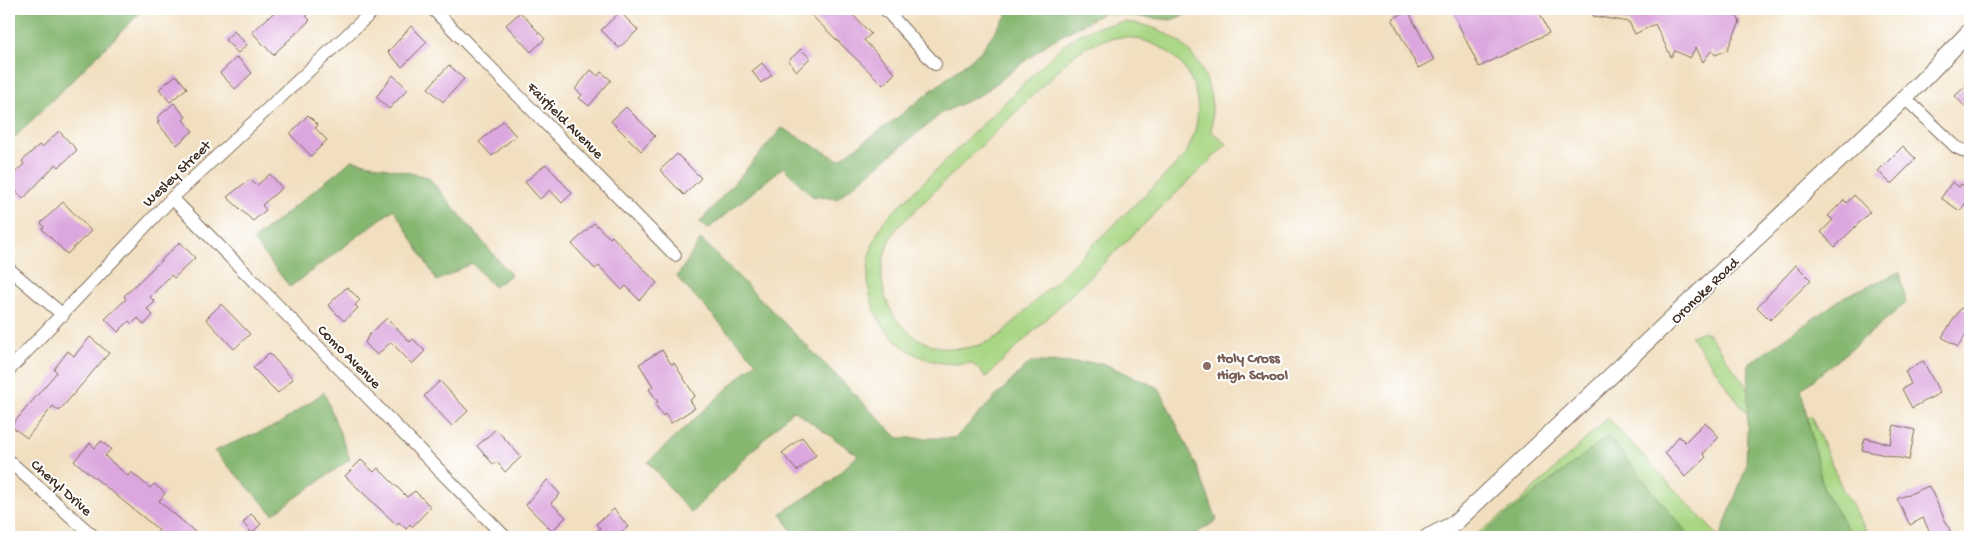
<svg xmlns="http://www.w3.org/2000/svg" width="1979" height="546" viewBox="0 0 1979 546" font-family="'Gochi Hand',sans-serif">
	<rect width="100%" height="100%" fill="#fff"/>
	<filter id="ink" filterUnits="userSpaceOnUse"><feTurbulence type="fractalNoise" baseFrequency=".02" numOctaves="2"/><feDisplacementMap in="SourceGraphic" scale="10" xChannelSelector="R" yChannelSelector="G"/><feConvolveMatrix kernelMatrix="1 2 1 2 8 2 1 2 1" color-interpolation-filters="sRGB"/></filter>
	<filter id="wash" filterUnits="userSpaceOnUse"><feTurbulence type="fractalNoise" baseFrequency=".0096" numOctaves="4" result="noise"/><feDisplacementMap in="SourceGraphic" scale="20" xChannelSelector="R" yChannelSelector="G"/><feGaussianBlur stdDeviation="1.12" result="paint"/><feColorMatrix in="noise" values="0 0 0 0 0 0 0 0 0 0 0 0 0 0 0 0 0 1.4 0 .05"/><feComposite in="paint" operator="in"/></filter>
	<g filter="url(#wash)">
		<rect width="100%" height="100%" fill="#f1dfc0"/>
		<path fill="#a8d683" stroke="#728050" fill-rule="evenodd" d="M1126,22c59,6 93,50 85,109l16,13 -241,233 -14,-14c-83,11 -131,-73 -88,-142l177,-174c20,-16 39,-23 65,-25zM1125,37c64,6 92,66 58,121l-184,178c-74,44 -149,-35 -103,-107l175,-171c17,-14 33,-20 54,-21z
			M1701,332l8,2 71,100 31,-18 30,70 29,51h-148l73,-56 -104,-145z
			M1608,418l111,119h-246l46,-34z"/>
		<path fill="#86b771" stroke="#607048" d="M9,9h135l-135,134z
			M1011,9h189l-29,11 -68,-7 -53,29 -68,52 -40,19 -105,86 -25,-3 -29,-29 -75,62 -8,-7 82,-94 57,32 54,-39 87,-69z
			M352,160l76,17 83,98 -17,12 -22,-24 -35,18 -43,-72 -104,78 -37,-47z
			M701,239l197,199h57l75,-76 72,1 57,25 38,79 20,53 -26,17h-396l-14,-24 49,-31 28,-27 -65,-45 -102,103 -43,-51 108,-100 -79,-85z
			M1900,272l6,31 -105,87 23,101 29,46h-133l26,-69 3,-104 96,-68z
			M324,392l26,67 -77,55 -59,-63 65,-27z
			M1608,436l82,101h-211z"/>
		<g id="blocks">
			<path fill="#dca7de" d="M278,9h35l-7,7 4,4 -37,35 -21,-23z
				M805,9h42l24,25 -7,6 31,33 -12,12z
				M1451,9h87l11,24 -70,34z
				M1593,9h140l7,13 -13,28 -12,5 -3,-5 -9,12 -7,-15 -6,11 -15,-7 -4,6 -16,-33 -20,10 -6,-12 -36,-6z
				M1408,11l26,49 -16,8 -26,-49z
				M520,12l25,27 -14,13 -25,-27z
				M620,12l18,18 -19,18 -18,-18z
				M411,26l16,16 -25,25 -14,-15z
				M234,31l13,14 -9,8 -13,-13z
				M801,49l9,9 -13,13 -9,-10z
				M237,57l15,16 -17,16 -15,-16z
				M762,63l10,12 -11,8 -9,-12z
				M449,65l15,14 -21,23 -15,-14z
				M591,70l7,6 3,-4 10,8 -22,26 -10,-8 3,-3 -7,-6z
				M176,75l11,13 -17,14 -11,-13z
				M393,75l15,14 -19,20 -13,-12z
				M1970,82v30l-15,-16z
				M174,103l12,14 -3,3 10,11 -16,14 -20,-22 2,-2 -2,-3z
				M626,107l29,29 -14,15 -30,-30z
				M308,115l10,10 -3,3 12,12 -16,16 -21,-22z
				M503,121l13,15 -24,20 -13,-14z
				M59,131l18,19 -18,17 -3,-3 -33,35 -14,-16v-5l15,-14 -2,-3 17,-16 3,2z
				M1903,146l13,13 -25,25 -13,-13z
				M677,154l24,24 -17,17 -24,-25z
				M546,164l26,29 -10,10 -12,-13 -10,9 -15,-17z
				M270,174l12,14 -20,17 4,5 -13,11 -26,-24 23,-18 6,7z
				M1952,182l7,5 2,-3 9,6v7l-10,14 -19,-13z
				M1854,195l16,17 -35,35 -14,-15 12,-12 -5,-4 16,-16 3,3z
				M63,202l28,29 -24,23 -25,-25 2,-2 -3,-4z
				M594,223l16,15 2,-2 45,47 -18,17 -13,-14 -4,4 -23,-24 -4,3 -23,-25z
				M180,242l15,16 -21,20 -3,-3 -21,22 5,5 -8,7 6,6 -9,10 -6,-7 -6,6 -3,-3 -11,11 -13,-13 21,-20 -2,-3z
				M1796,265l15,15 -41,40 -13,-13z
				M347,287l13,13 -5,5 3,3 -14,13 -16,-16z
				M221,304l29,30 -16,15 -28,-30z
				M1961,308l9,6v14l-12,19 -16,-10z
				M387,318l23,24 3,-3 12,12 -13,13 -21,-22 -14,13 -12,-12 3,-7z
				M90,337l19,16 -50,58 -6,-5 -26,32 -16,-12 46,-54 -3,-3 14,-18 6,5z
				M662,350l9,14 3,-1 21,33 -5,4 5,8 -24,15 -6,-9 -2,2 -8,-12 3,-2 -9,-13 4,-3 -14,-22z
				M269,353l24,26 -15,14 -25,-25z
				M1923,361l17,32 -28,15 -10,-19 9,-5 -6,-13z
				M440,381l28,30 -16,15 -28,-30z
				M1705,422l14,15 -16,17 3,3 -21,20 -20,-24 14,-17 6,6z
				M1894,425l21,5 -6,30 -47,-10 3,-12 25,6z
				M496,429l25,28 -16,15 -8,-10 -4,2 -16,-18z
				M802,437l14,18 -19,16 -15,-18z
				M101,441l10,8 -6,7 23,20 3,-4 19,16 4,-4 11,9 -6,8 42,36h-48l6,-7 -85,-69 16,-18 5,5z
				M361,460l13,12 4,-4 29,29 8,-6 16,16 -19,20 -2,-3 -4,5 -7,-7 -2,3 -52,-49z
				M547,480l13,14 -9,9 15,14 -14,14 -26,-26z
				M1929,486l24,51h-21l-9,-19 -13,7 -13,-26z
				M614,509l14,18 -13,10h-25l10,-9 -4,-4z
				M251,514l10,10 -9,9 -9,-10z"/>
		</g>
	</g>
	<g filter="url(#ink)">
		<use href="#blocks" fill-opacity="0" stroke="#7b6957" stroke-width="1"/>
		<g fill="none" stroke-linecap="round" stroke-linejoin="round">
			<g stroke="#7b6957" stroke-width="14">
				<path id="minor" d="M433,9l242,246
					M885,9l50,55
					M1905,98l51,49 14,7
					M172,198l333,339
					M9,269l54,46
					M9,370l163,-172 203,-189
					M9,461l85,76"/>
			</g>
			<g stroke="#7b6957" stroke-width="18">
				<path id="tertiary" d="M1428,537l26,-13 451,-426 65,-67"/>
			</g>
			<use href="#minor" stroke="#fff" stroke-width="12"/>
			<use href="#tertiary" stroke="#fff" stroke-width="16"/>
		</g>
	</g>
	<circle fill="#8d6e63" stroke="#fff" stroke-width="2" cx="1207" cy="366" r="5"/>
	<g text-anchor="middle" stroke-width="4" stroke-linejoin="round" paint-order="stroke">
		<g font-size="15" fill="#3b2a1e" stroke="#fff">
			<text transform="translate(566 120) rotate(45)" y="5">Fairfield Avenue</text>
			<text transform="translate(176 173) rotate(-44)" y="5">Wesley Street</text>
			<text transform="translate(1704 290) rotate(-44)" y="5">Oronoke Road</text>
			<text transform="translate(350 356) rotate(45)" y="5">Como Avenue</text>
			<text transform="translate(62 487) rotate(42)" y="5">Cheryl Drive</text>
		</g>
		<g font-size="15" font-weight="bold" fill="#785e54" stroke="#fff" text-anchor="start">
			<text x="1217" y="362">Holy Cross<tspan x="1217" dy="17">High School</tspan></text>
		</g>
	</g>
	<rect width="1979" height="546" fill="none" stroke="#fff" stroke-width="30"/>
</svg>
